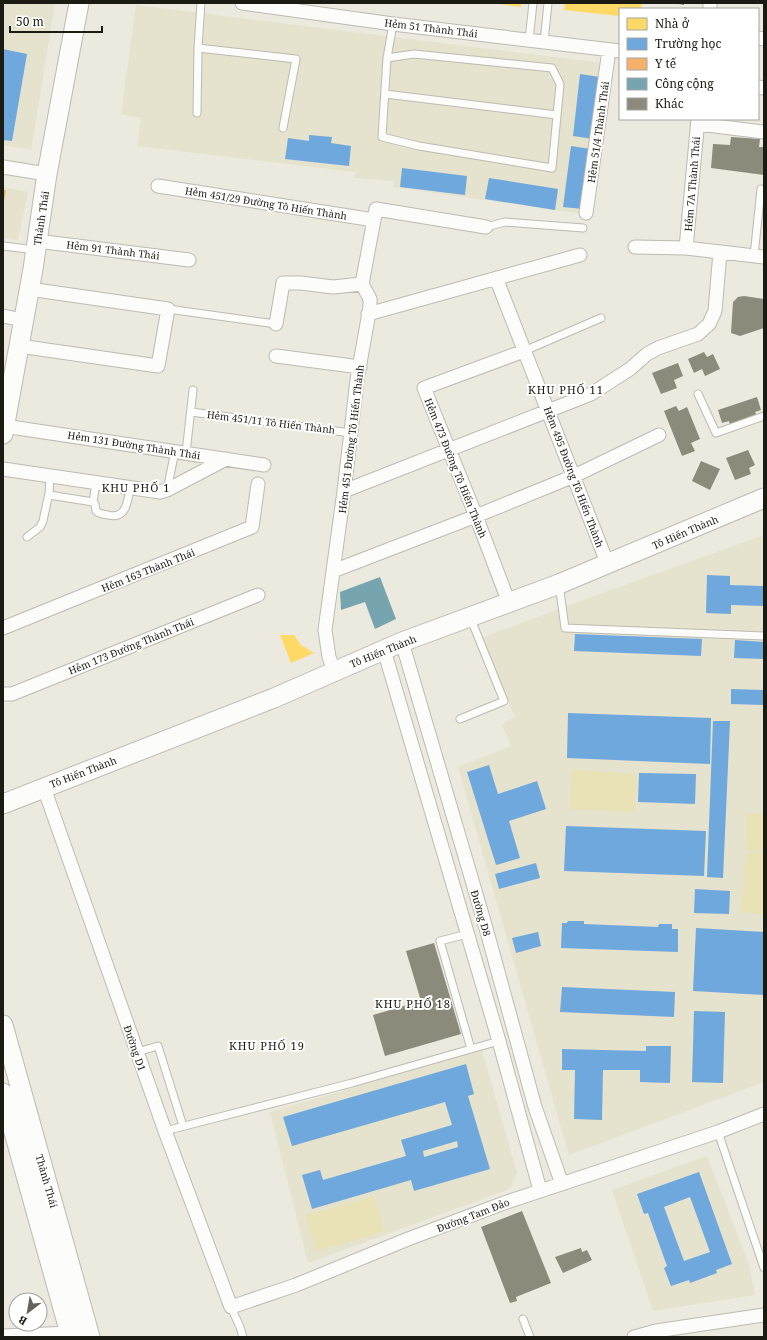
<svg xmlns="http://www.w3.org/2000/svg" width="767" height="1340" viewBox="0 0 767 1340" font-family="'Noto Serif',serif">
	<rect width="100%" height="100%" fill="#eceadf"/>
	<path fill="#e5e2ce" d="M3,3h52l-24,147 -28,-5z
		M136,5l467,58 -19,151 -191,-27 1,-6 -40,-3 2,-6 -219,-26 4,-28 -20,-4z
		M3,187l25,5 -10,48 -15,-2z
		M764,535v547l-195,73 -111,-388 53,-21 -9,-22 13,-7 -33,-79 79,-30z
		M482,1050l35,123 -7,16 -202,74 -38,-151z
		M707,1156l42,108 6,31 -102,16 -41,-121z"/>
	<path fill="#e9e2b6" d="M572,770l65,4 -2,38 -65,-3z
		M764,813v38l-18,-1 1,-36z
		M746,852l18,1v61l-23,-2z
		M374,1196l10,36 -68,19 -10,-36z"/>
	<path fill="#ffd966" d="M493,3h28v4z
		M565,3h77l-1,6h-21v7l-56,-6z
		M280,635h14l7,10 13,8 -23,10z"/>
	<path fill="#6fa8dc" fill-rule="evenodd" d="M3,49l24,5 -15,87 -9,-1z
		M580,74l20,3 -7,62 -20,-3z
		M309,135l23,2 -1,6 20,3 -2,20 -64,-7 3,-21 21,3z
		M571,146l20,3 -8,60 -20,-2z
		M402,168l65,8 -2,19 -65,-8z
		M489,178l69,11 -3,21 -70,-11z
		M707,575l23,1v9l34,1v20l-33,-1v9l-25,-1z
		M575,634l127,5 -1,17 -127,-5z
		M735,640l29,2v17l-30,-1z
		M731,689l33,1v15l-33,-1z
		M568,713l143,5 -1,46 -143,-6z
		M713,721h17l-7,157 -16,-1z
		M489,765l9,29 39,-13 9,28 -37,12 11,37 -24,7 -29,-93z
		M639,773l57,1 -1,30 -57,-2z
		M566,826l140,5 -2,45 -140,-5z
		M536,863l4,15 -41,11 -4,-15z
		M695,889l35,2 -1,23 -35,-1z
		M568,921h16v3l74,3 1,-3h13v5h6v23l-117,-4 1,-25h5z
		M696,928l68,4v63l-71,-4z
		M538,932l3,14 -25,7 -4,-15z
		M562,987l113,5 -1,25 -114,-5z
		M694,1011l31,1 -2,71 -31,-1z
		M646,1046h25l-1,37 -30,-1v-12h-37l-1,50 -28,-1 1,-49h-13v-21l84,2z
		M466,1064l8,30 -6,2 22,73 -76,22 -3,-11 -99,29 -10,-34 18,-5 3,10 83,-24 -5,-16 51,-15 -7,-23 -153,44 -9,-29zM457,1141l1,6 -34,10 -1,-6z
		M699,1172l33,92 -16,6 1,3 -27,10 -1,-3 -18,6 -7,-18 3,-2 -19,-53 -4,1 -7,-20zM690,1197l20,55 -26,9 -20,-54z"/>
	<path fill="#f6b26b" d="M3,190h3l-2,11h-1z"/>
	<path fill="#76a5af" d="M380,577l16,42 -21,10 -10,-27 -24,8 -1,-18z"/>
	<path fill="#8c8a7a" d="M673,3h11v2z
		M731,137l29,2 -1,8h5v28l-53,-7 2,-24 17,1z
		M744,296l20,3v29l-24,8 -9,-3 2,-31 5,-5z
		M704,352l3,5 6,-3 7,15 -15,7 -3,-7 -8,4 -6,-14z
		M678,363l5,13 -9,4 3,8 -16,6 -9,-21z
		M757,397l4,13 -6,2 2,4 -27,9 -1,-4 -7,2 -4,-13z
		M676,406l3,5 8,-4 13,32 -9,4 4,8 -13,5 -18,-45z
		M748,450l7,15 -6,3 2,6 -16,6 -9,-22z
		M701,461l19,8 -10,21 -18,-9z
		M434,943l27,91 -76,22 -12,-41 48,-14 -15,-50z
		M522,1211l29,72 -35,14 1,4 -7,2 -29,-76z
		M581,1248l1,4 5,-2 5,10 -29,13 -8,-16z"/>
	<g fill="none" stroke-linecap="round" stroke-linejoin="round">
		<g stroke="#bcbab2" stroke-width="9">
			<path id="lane" d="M201,3l-3,45 98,11 -13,69
				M529,40l4,-37
				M544,42l4,-39
				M387,58l-5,79 37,9 133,22 8,-84 -8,-16 -138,-14 -27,4 6,-34
				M385,94l172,21
				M197,113l1,-65
				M486,227l19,-5 78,6
				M3,246l33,4
				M754,256l7,-67
				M168,309l108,15
				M524,351l77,-33
				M698,394l18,39 48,-17
				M191,412l160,21
				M186,453l7,-63
				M50,476l-1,19 44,7 2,2 1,7c3,3 7,3 12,4 18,5 20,-14 22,-27
				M167,490l8,-39
				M93,502l3,-19
				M27,537l13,-10 3,-6 6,-28
				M559,584l6,44 199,8
				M460,719l44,-18 -34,-84
				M467,934l-27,7 31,108
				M137,1052l21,-6 25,80
				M165,1131l187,-48 147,-42
				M718,1132l46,136
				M231,1307l9,20 3,10
				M523,1319l7,18"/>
		</g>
		<g stroke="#bcbab2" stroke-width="15">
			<path id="street" d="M242,3l151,21 227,27
				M710,9v-6
				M758,38l6,1
				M758,87l6,1
				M698,124l66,8
				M3,167l44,7
				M158,186l216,34
				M586,213l23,-163
				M37,241l152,19
				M635,247l51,1 78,9
				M686,248l12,-129
				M496,278l112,287
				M368,314l212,-59
				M3,316l20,4
				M276,324l7,-41h18l32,4 29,-3
				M19,346l139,20 10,-57 -139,-20
				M276,356l84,11
				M4,426l260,39
				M3,469l157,23 7,-2 59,-31
				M344,491l247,-97 39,-25 17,-15 11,-6 40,-14 11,-10 6,-13 5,-59
				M333,571l143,-55 98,-40 85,-41
				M509,603l-33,-87 -52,-128 100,-37
				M3,628l249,-101 6,-43
				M402,642l84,286 49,179 27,77
				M384,650l115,391 41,149
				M334,671l-5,-14 -4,-27 19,-139 13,-111 13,-73v-8l-8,-15 14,-75 110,18
				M3,694h9l246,-99
				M44,788l121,343 66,176 65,-22 112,-46 96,-36 214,-71 46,-18
				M3,1336l66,-3
				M634,1337l22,-6 108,-16"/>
		</g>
		<g stroke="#bcbab2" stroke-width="21">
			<path id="secondary" d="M3,434l30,-165 14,-95 32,-171
				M3,804l271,-106 128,-56 157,-58 205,-86
				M3,1025l87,312
				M3,1093l68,244"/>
		</g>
		<use href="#lane" stroke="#fcfcfa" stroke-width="7"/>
		<use href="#street" stroke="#fcfcfa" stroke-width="13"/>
		<use href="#secondary" stroke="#fcfcfa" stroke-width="19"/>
	</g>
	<g text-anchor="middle" stroke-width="4" stroke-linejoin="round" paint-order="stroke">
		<g font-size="10" fill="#1c1b13" stroke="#fff">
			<text transform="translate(431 28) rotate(7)" y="4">Hẻm 51 Thành Thái</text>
			<text transform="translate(598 132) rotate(-82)" y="4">Hẻm 51/4 Thành Thái</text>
			<text transform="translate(692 184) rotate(-85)" y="4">Hẻm 7A Thành Thái</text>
			<text transform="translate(266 203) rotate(9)" y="4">Hẻm 451/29 Đường Tô Hiến Thành</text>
			<text transform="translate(41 218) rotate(-81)" y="4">Thành Thái</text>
			<text transform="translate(113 250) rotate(7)" y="4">Hẻm 91 Thành Thái</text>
			<text transform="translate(271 422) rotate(7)" y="4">Hẻm 451/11 Tô Hiến Thành</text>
			<text transform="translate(351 439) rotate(-83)" y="4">Hẻm 451 Đường Tô Hiến Thành</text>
			<text transform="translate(134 445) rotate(9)" y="4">Hẻm 131 Đường Thành Thái</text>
			<text transform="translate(456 468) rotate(68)" y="4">Hẻm 473 Đường Tô Hiến Thành</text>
			<text transform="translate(574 477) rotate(69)" y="4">Hẻm 495 Đường Tô Hiến Thành</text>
			<text transform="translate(685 532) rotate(-23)" y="4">Tô Hiến Thành</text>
			<text transform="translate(148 570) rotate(-22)" y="4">Hẻm 163 Thành Thái</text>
			<text transform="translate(131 646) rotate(-22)" y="4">Hẻm 173 Đường Thành Thái</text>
			<text transform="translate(383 651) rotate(-22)" y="4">Tô Hiến Thành</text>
			<text transform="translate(83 772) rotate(-21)" y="4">Tô Hiến Thành</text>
			<text transform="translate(481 913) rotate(74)" y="4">Đường D8</text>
			<text transform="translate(135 1048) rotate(71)" y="4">Đường D1</text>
			<text transform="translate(47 1181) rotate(74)" y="4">Thành Thái</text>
			<text transform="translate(473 1215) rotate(-21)" y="4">Đường Tam Đảo</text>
		</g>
		<g font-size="11" letter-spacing="1" fill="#1c1b13" stroke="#fff">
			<text x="566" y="394">KHU PHỐ 11</text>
			<text x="136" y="492">KHU PHỐ 1</text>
			<text x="413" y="1008">KHU PHỐ 18</text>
			<text x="267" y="1050">KHU PHỐ 19</text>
		</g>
	</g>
	<rect width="767" height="1340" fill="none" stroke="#1c1b13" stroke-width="8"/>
	<rect x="619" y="8" width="140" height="112" fill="#ffffff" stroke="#a4a4a1"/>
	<rect x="627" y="18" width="20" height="12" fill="#ffd966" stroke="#a4a4a1"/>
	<text x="655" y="28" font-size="12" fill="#1c1b13">Nhà ở</text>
	<rect x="627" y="38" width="20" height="12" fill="#6fa8dc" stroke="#a4a4a1"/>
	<text x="655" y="48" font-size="12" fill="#1c1b13">Trường học</text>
	<rect x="627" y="58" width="20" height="12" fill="#f6b26b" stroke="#a4a4a1"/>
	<text x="655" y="68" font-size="12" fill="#1c1b13">Y tế</text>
	<rect x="627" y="78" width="20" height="12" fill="#76a5af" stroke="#a4a4a1"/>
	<text x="655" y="88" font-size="12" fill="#1c1b13">Công cộng</text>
	<rect x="627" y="98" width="20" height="12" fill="#8c8a7a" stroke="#a4a4a1"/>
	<text x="655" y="108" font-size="12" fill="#1c1b13">Khác</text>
	<g transform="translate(28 1312) rotate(211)"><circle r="19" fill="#ffffff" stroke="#a4a4a1"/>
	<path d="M0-3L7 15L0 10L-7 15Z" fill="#65635a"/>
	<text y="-6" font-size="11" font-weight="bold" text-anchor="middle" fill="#1c1b13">B</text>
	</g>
	<path d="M10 26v6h92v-6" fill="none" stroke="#1c1b13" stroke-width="2"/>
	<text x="16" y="26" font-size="12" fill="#1c1b13" stroke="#ffffff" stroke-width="3" paint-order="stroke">50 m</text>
</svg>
